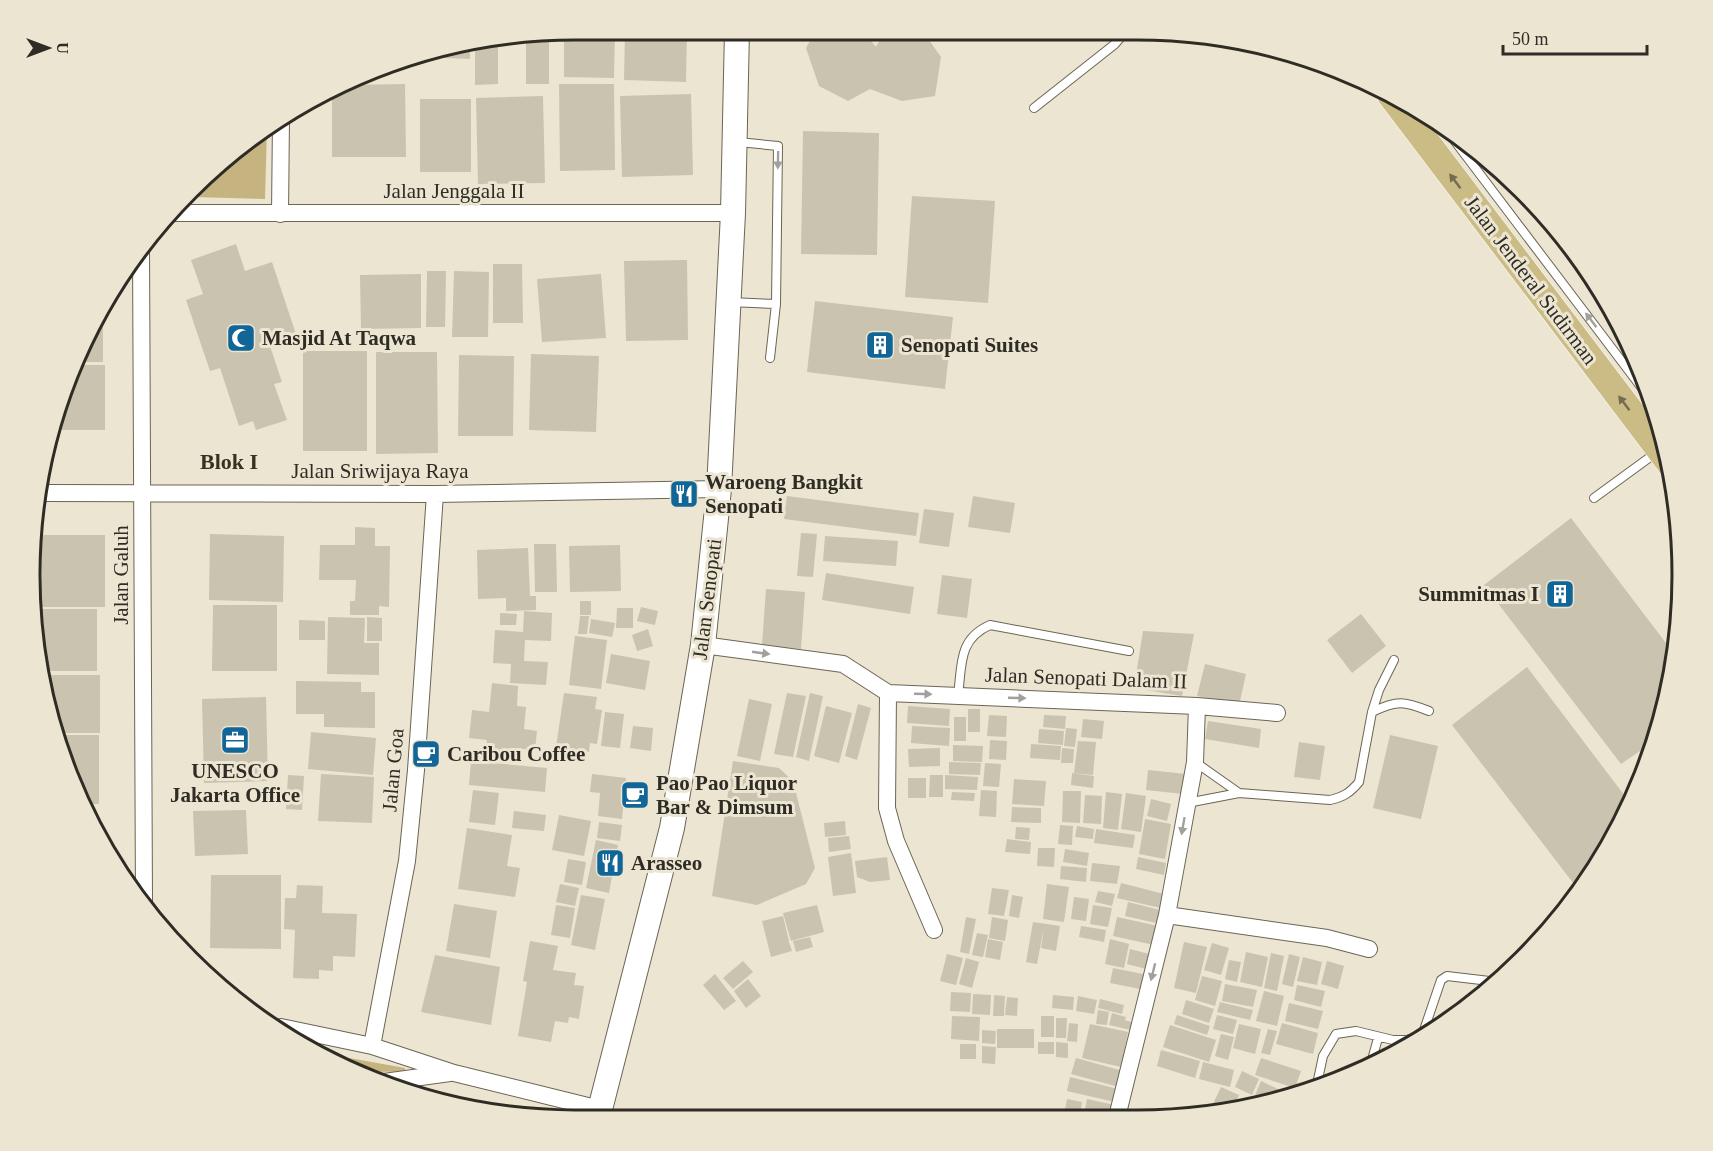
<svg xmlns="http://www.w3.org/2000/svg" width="1713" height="1151" viewBox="0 0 1713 1151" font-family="'Times New Roman',serif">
	<rect width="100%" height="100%" fill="#ece5d2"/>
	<path fill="#c6b480" d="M267,127l-2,72 -73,-2z
		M316,1052l89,16v4c-39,-1 -56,4 -89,-20z"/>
	<path fill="#c9c3b0" d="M576,30h39l-1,48 -50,-1v-45z
		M625,30h62l-1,52 -62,-2z
		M816,30h46l14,17 9,-17h37l19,27 -6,39 -33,5 -32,-12 -22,12 -29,-15 -13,-38z
		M549,34v50h-23v-46z
		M498,43v41l-23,1v-38z
		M470,47v12l-54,-2v-1z
		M397,61v8l-19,1z
		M405,84l1,73h-74v-64l15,-8z
		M559,84h55l1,86 -55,1z
		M691,94l2,81 -71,2 -2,-81z
		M543,96l2,87 -67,1 -2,-86z
		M420,99h51v73h-51z
		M803,131l76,2 -2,122 -76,-1z
		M912,196l83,5 -7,102 -83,-6z
		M236,244l9,27 27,-9 24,72 -27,9 13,39 -8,2 13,36 -31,10 -3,-9 -14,5 -19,-58 -10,3 -24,-71 17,-6 -12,-34z
		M687,260l1,80 -62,1 -2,-80z
		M493,264h29l1,59h-30z
		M427,271h19l-1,56h-19z
		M454,271l35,1 -1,65h-36z
		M421,274v54l-60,1 -1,-54z
		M601,274l5,64 -64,4 -5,-63z
		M815,301l138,16 -8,72 -138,-17z
		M103,313v49h-29z
		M303,351h64v100h-64z
		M376,352h61l1,101 -62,1z
		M531,354l68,2 -3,76 -67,-2z
		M459,355l55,1 -1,80h-55z
		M73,365h32v65h-48z
		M787,496l132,17 -3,23 -132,-17z
		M973,496l42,7 -5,30 -42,-6z
		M924,509l30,4 -5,34 -30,-4z
		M1571,518l104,137 -2,27 -24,76 -6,-9 -22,15 -137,-179z
		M355,527l20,1v18h15l-1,61 -10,-1v9h-29v-14h5l1,-21h-37l1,-35h35z
		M801,533l16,1 -4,43 -16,-1z
		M210,534l74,2 -1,66 -74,-2z
		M42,535h63v72h-63z
		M825,536l73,5 -2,25 -73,-5z
		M534,544h22l1,48h-22z
		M620,545l1,46 -51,1 -1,-46z
		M528,548l2,48h6v14l-30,1v-13l-28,1 -1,-49z
		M826,573l88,14 -4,27 -88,-14z
		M942,575l30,4 -5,39 -30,-4z
		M766,589l39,3 -4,57 -39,-4z
		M580,601h11v14h-11z
		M213,605h64v66h-65z
		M641,607l17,4 -3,14 -18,-4z
		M617,608h16v20h-17z
		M39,609h58v62h-57z
		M524,611l28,2 -1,28 -26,-1 -1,21 24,1 -2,23 -36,-2 1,-19 -18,-1 2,-33 28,2z
		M500,613l17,1 -1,11h-16z
		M1361,614l25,32 -34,27 -25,-33z
		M580,616h9l-2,18h-9z
		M328,617l37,1 -1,25h15v32l-52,-1z
		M367,617l15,1v23h-15z
		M591,619l24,4 -3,14 -23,-4z
		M299,620l26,1v19h-26z
		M648,629l5,17 -16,5 -5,-16z
		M1143,631l51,3 -12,62 -48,-8z
		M575,636l32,4 -6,49 -32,-4z
		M611,654l39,7 -5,29 -39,-7z
		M1205,664l41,10 -7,32 -42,-10z
		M1527,667l104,137 -40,74 -11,14 -128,-167z
		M45,675h55v58h-40l-15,-40z
		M296,681l65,1v10h14v36l-51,-1v-13h-28z
		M492,683l26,3 -1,20 9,1 -2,22 13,2 -2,19 -12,-1 -1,3 -36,-4 1,-8 -18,-2 3,-28 17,2z
		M564,693l33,4 -2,12 7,1 -5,34 -7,-1 -1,9 -33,-5z
		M787,693l19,3 -13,61 -19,-3z
		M810,693l13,3 -14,65 -13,-4z
		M266,697l2,84 -64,2 -2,-84z
		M749,699l23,5 -12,57 -23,-5z
		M858,704l13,4 -14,52 -12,-4z
		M826,706l26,7 -13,50 -25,-7z
		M908,706l42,3 -1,17 -42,-3z
		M968,709h12v23h-12z
		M605,712l19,2 -4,34 -19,-2z
		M989,715l18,1 -1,21 -19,-1z
		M1044,715l22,1 -1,13 -22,-2z
		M954,717h12v24h-12z
		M1083,719l21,2 -2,18 -21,-2z
		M1208,721l53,8 -2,19 -54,-9z
		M633,726l20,2 -2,23 -21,-3z
		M912,726l38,2 -1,18 -38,-3z
		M1066,728l11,1 -2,18 -11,-1z
		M1039,729l25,2 -1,14 -25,-2z
		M311,732l65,6 -3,37 -65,-6z
		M60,735h39v69h-13z
		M1390,735l48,11 -17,73 -48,-11z
		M990,740l17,1 -1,19 -17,-1z
		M1078,741l18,1 -3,33 -19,-2z
		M1299,742l26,4 -5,34 -26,-3z
		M1031,744l30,2 -1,14 -30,-2z
		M953,745l30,1 -1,16 -29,-1z
		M940,748v18l-31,1 -1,-18z
		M1062,748l12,1 -1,14h-12z
		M471,761l76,7 -2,24 -76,-7z
		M733,761l46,7 14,13 22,87 -9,16 -49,21 -45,-9z
		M949,762l32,1 -1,12 -31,-1z
		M985,763l16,1 -2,23 -16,-1z
		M1148,770l38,4 -3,20 -37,-4z
		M1072,773l22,3 -1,12 -22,-3z
		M321,774l53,3 -2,46 -54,-2z
		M592,774l34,4 -4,41 -24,-3 2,-23 -10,-1z
		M288,775l16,1 -2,34 -16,-1z
		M930,775h13v22h-14z
		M945,775l33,2 -1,13 -32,-1z
		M908,778h18v20h-18z
		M1014,779l32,2 -2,25 -32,-2z
		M473,790l26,3 -4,32 -26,-3z
		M981,790l16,1 -1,26 -17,-1z
		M1063,791h18l-1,32 -18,-1z
		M952,792l23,1 -1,8 -23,-1z
		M1106,792l16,2 -4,36 -15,-2z
		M1126,793l20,3 -5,36 -20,-3z
		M1085,795l17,1 -1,28 -18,-1z
		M1151,799l20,5 -4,17 -20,-5z
		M1012,807l29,1v15l-30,-1z
		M246,810l2,44 -53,2 -2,-45z
		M514,811l32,4 -2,16 -32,-3z
		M559,815l32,6 -7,35 -32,-6z
		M1145,819l26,5 -6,35 -26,-5z
		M845,821l1,14 -21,2 -1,-14z
		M599,822l23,3 -2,16 -23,-3z
		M1060,825l13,1 -1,19 -14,-1z
		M1077,826l17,3 -1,10 -18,-2z
		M1016,827l14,1 -1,12 -14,-1z
		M467,828l45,7 -5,31 13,2 -5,29 -57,-8z
		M1096,829l39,6 -2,13 -39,-5z
		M849,836l2,13 -22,3 -1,-14z
		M1007,839l24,3 -1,12 -25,-2z
		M596,840l22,5 -9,48 -23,-5z
		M1038,848h17l-1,19 -17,-1z
		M1065,849l24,4 -2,13 -24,-4z
		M851,853l5,40 -23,3 -5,-39z
		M887,857l3,23 -20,2 -13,-5 -2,-16z
		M1138,857l28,6 -2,12 -28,-6z
		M568,859l18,3 -4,23 -18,-3z
		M1092,863l28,3 -3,18 -27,-3z
		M1061,866l26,2 -1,14 -26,-3z
		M211,875h70v74l-71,-1z
		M1121,883l47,12 -3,14 -48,-11z
		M560,884l19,4 -4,18 -19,-4z
		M1047,884l22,3 -5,35 -21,-3z
		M297,885l26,1 -1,27 35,1 -2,43 -22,-1v15l-14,-1v9l-26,-1 2,-48 -11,-1 1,-31h11z
		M992,888l17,2 -5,26 -16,-2z
		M1098,891l17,3 -3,12 -17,-4z
		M581,895l24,4 -10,51 -24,-5z
		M1012,895l11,2 -4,21 -10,-2z
		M1074,897l15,2 -3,22 -15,-2z
		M1128,902l36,9 -3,13 -36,-8z
		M454,904l43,7 -7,47 -44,-7z
		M556,905l19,3 -5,30 -19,-3z
		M817,905l7,27 -33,9 -8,-28z
		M1093,905l19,3 -4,19 -18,-3z
		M783,916l6,25 -1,1h1l3,9 -21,6 -9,-36z
		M966,917l10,2 -7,35 -9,-2z
		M992,917l16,3 -3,21 -16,-3z
		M1117,917l41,9 -4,19 -41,-9z
		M1033,922l27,4 -4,25 -15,-3 3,-21 -7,37 -11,-2z
		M1081,926l25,4 -2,12 -25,-5z
		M977,933l11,2 -5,22 -11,-2z
		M810,937l3,10 -17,5 -3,-11z
		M988,939l15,3 -3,18 -15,-3z
		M1110,939l19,5 -5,24 -19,-4z
		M530,941l28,5 -5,24 23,3 -2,12 10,1 -5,33 -10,-2 -1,6 -13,-2 -4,21 -33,-6 9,-54 -4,-1z
		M1184,942l23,5 -11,46 -22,-5z
		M1212,943l17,5 -8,27 -17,-5z
		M1130,949l23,6 -3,15 -23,-6z
		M1246,952l22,5 -6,30 -22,-5z
		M1271,953l13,3 -7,35 -13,-3z
		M947,954l16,4 -7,27 -16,-4z
		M1289,954l11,3 -7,30 -11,-3z
		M435,955l65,12 -9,58 -70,-13z
		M1303,957l19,5 -5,23 -20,-4z
		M966,958l13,4 -7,26 -13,-4z
		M1229,960l12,2 -4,20 -12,-3z
		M743,961l10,11 -20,17 -10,-11z
		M1327,961l17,5 -6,23 -17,-5z
		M1113,968l35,7 -3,15 -35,-7z
		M715,974l21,27 -12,9 -21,-25z
		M1202,976l20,5 -7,25 -20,-6z
		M748,979l13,17 -15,12 -12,-17z
		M1225,984l32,6 -4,17 -31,-6z
		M1297,985l28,6 -4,16 -27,-7z
		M1264,991l20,5 -7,30 -21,-5z
		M951,992l20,1 -1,19 -20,-1z
		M973,994l18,1 -1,20 -18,-1z
		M994,995l11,1 -1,20h-11z
		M1053,995l21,2 -1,13 -21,-2z
		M1078,996l19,4 -3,14 -18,-3z
		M1007,997l11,1 -1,18 -12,-1z
		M1100,999l24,6 -2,9 -24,-6z
		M1186,1000l28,9 -5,14 -27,-9z
		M1220,1002l33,8 -3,10 -33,-8z
		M1289,1003l34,8 -5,18 -33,-8z
		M1098,1010l11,2 -2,13 -11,-1z
		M1112,1013l14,4 -1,3 12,4 -2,7 -26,-6z
		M1177,1015l33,11 -3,9 -33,-11z
		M1217,1015l20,5 -4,14 -20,-5z
		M952,1016l28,1 -1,24 -28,-2z
		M1041,1016h13v21h-13z
		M1056,1018h11l-1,20h-10z
		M1069,1023l9,1 -1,18 -10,-1z
		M1282,1023l36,10 -5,21 -37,-10z
		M1090,1024l38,8 -7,35 -39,-9z
		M1239,1024l22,5 -6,25 -22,-6z
		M1170,1025l46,15 -7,22 -46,-15z
		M997,1029h37v19h-37z
		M1268,1029l9,2 -7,24 -9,-2z
		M982,1030l14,1 -1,13 -13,-1z
		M1221,1034l13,3 -6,23 -13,-4z
		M1038,1042h16v12h-16z
		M1056,1042l12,1v15l-12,-1z
		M960,1044h16v15h-16z
		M982,1046l14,1 -1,17 -13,-1z
		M1161,1050l39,11 -5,17 -38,-12z
		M1076,1058l47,13 -4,16 -48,-13z
		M1261,1058l40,13 -6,17 -40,-13z
		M1203,1062l31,8 -4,17 -31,-8z
		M1242,1071l17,8 -7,16 -17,-8z
		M1070,1077l48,12 -3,13 -48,-11z
		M1261,1081l17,8 -6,13 -9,3 -10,-5z
		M1221,1087l18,8 -7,17h-6l-14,-6z
		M1067,1099l15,3 -3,19h-16z
		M1087,1099l28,6 -6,16 -25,-6z
		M1242,1099l17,7 -21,5z"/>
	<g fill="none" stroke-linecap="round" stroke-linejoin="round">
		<g stroke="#6b6554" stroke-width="10">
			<path id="service" d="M1034,108l81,-64 12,-14
				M1454,140l197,260
				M1530,199l71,92
				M729,302l47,2 2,-158 -40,-4
				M770,358l6,-54
				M1594,498l63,-46
				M958,696c4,-31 0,-57 32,-71l139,26
				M1372,712c25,-12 32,-11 57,-1
				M1195,762l44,31
				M1187,803l52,-10 91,7c13,-3 20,-7 29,-18l13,-70 7,-22 15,-30
				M1370,1067l8,-29
				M1316,1089l7,-33 13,-22 20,-3 37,9h13l16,-4 19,-56 6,-4 51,6"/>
		</g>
		<g stroke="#6b6554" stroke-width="18">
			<path id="minor" d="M175,213h558
				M280,214l1,-96
				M141,247l3,655
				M42,493l393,1 284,-5
				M703,645l140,19 45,29 309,13 80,7
				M888,693l-1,115 9,33 38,89
				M1167,915l160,23 42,11
				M281,1027l91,19 82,27 146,36
				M372,1046l35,-185 9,-91 19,-276
				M384,1082l66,-9
				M1116,1121l51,-206 28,-153 2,-56"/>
		</g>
		<g stroke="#6b6554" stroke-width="26">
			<path id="secondary" d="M597,1121l75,-293 31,-183 16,-156 14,-276 4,-183"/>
		</g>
		<g stroke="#fff" stroke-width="28">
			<path id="primary" d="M1390,94l282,372"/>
		</g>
		<use href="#service" stroke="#fff" stroke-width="8"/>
		<use href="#minor" stroke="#fff" stroke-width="16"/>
		<use href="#secondary" stroke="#fff" stroke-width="24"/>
		<use href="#primary" stroke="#cbbb85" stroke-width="27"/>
	</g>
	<defs><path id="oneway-solid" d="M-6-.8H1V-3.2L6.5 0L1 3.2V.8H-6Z" transform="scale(1.5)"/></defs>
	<g fill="#a1a09c">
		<use href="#oneway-solid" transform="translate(778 160) rotate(91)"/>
		<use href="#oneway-solid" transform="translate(1591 320) rotate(-127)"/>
		<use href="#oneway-solid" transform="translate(761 653) rotate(8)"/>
		<use href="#oneway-solid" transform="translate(923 694) rotate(2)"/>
		<use href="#oneway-solid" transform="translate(1017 698) rotate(2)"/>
		<use href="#oneway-solid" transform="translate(1183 826) rotate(100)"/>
		<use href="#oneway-solid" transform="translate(1153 972) rotate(104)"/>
	</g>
	<g fill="#756c50">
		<use href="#oneway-solid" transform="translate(1455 181) rotate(-127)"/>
		<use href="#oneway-solid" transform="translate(1624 403) rotate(-127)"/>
	</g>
	<defs>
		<g id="mosque-square" transform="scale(1.5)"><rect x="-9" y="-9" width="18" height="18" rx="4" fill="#116697" stroke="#ece5d2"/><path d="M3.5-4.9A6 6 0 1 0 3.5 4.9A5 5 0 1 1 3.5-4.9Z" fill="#fff"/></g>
		<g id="building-square" transform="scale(1.5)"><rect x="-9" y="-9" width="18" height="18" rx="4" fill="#116697" stroke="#ece5d2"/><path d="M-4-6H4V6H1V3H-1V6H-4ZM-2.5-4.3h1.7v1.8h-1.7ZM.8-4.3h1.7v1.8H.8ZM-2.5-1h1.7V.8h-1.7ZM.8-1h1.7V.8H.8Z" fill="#fff"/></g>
		<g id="restaurant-square" transform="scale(1.5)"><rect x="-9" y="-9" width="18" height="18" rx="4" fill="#116697" stroke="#ece5d2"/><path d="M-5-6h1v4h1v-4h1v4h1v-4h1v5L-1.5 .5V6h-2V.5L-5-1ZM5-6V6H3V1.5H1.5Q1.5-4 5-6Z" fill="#fff"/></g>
		<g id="office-square" transform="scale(1.5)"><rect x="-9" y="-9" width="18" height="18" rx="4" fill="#116697" stroke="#ece5d2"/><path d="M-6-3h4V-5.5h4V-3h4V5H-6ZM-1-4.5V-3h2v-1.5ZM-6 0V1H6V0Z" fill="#fff"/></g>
		<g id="cafe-square" transform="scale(1.5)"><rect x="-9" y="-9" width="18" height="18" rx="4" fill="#116697" stroke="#ece5d2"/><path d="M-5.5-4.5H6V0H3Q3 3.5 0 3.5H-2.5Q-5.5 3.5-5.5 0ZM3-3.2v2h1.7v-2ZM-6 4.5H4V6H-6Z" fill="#fff"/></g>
	</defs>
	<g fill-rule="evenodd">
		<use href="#mosque-square" x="241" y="338"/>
		<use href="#building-square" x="880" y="345"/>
		<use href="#restaurant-square" x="684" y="494"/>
		<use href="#building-square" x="1560" y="594"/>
		<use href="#office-square" x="235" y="740"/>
		<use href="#cafe-square" x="426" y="754"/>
		<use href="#cafe-square" x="635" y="795"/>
		<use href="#restaurant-square" x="610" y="863"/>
	</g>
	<g text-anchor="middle" stroke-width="6" stroke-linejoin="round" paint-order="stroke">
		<g font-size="21" fill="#2e2c24" stroke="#ece5d2">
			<text x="454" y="198">Jalan Jenggala II</text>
			<text transform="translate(1531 280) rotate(53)" y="7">Jalan Jenderal Sudirman</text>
			<text x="380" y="478">Jalan Sriwijaya Raya</text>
			<text transform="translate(121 575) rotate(-90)" y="7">Jalan Galuh</text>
			<text transform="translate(707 599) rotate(-83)" y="7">Jalan Senopati</text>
			<text transform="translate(1086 678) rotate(2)" y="7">Jalan Senopati Dalam II</text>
			<text transform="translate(393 770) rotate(-85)" y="7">Jalan Goa</text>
		</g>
		<g font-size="21" font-weight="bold" fill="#2e2c24" stroke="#ece5d2" text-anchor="start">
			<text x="262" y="345">Masjid At Taqwa</text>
			<text x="901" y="352">Senopati Suites</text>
			<text x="705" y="489">Waroeng Bangkit<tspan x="705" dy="24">Senopati</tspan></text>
			<text x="1539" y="601" text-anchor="end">Summitmas I</text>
			<text x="447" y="761">Caribou Coffee</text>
			<text x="235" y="778" text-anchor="middle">UNESCO<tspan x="235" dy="24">Jakarta Office</tspan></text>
			<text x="656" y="790">Pao Pao Liquor<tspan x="656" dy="24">Bar &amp; Dimsum</tspan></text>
			<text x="631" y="870">Arasseo</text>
		</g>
		<g font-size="22" font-weight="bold" fill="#373122" stroke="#ece5d2">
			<text x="229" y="469">Blok I</text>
		</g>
	</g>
	<path d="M0 0H1713V1151H0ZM575 40H1137A535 535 0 0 1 1672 575V575A535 535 0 0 1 1137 1110H575A535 535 0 0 1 40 575V575A535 535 0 0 1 575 40Z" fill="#ece5d2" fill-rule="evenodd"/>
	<path fill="none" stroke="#2e2c24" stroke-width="3" d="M575 40H1137A535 535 0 0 1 1672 575V575A535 535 0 0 1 1137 1110H575A535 535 0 0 1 40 575V575A535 535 0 0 1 575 40Z"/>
	<g transform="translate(48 48) rotate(90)" stroke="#ece5d2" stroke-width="4.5" paint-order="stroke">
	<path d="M0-4.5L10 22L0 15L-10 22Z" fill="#2e2c24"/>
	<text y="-9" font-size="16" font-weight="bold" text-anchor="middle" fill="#2e2c24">U</text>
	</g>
	<path d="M1503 45v9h144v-9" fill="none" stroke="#2e2c24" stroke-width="3"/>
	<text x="1512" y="45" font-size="18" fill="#2e2c24" stroke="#ece5d2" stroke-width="4.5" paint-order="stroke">50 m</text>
</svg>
